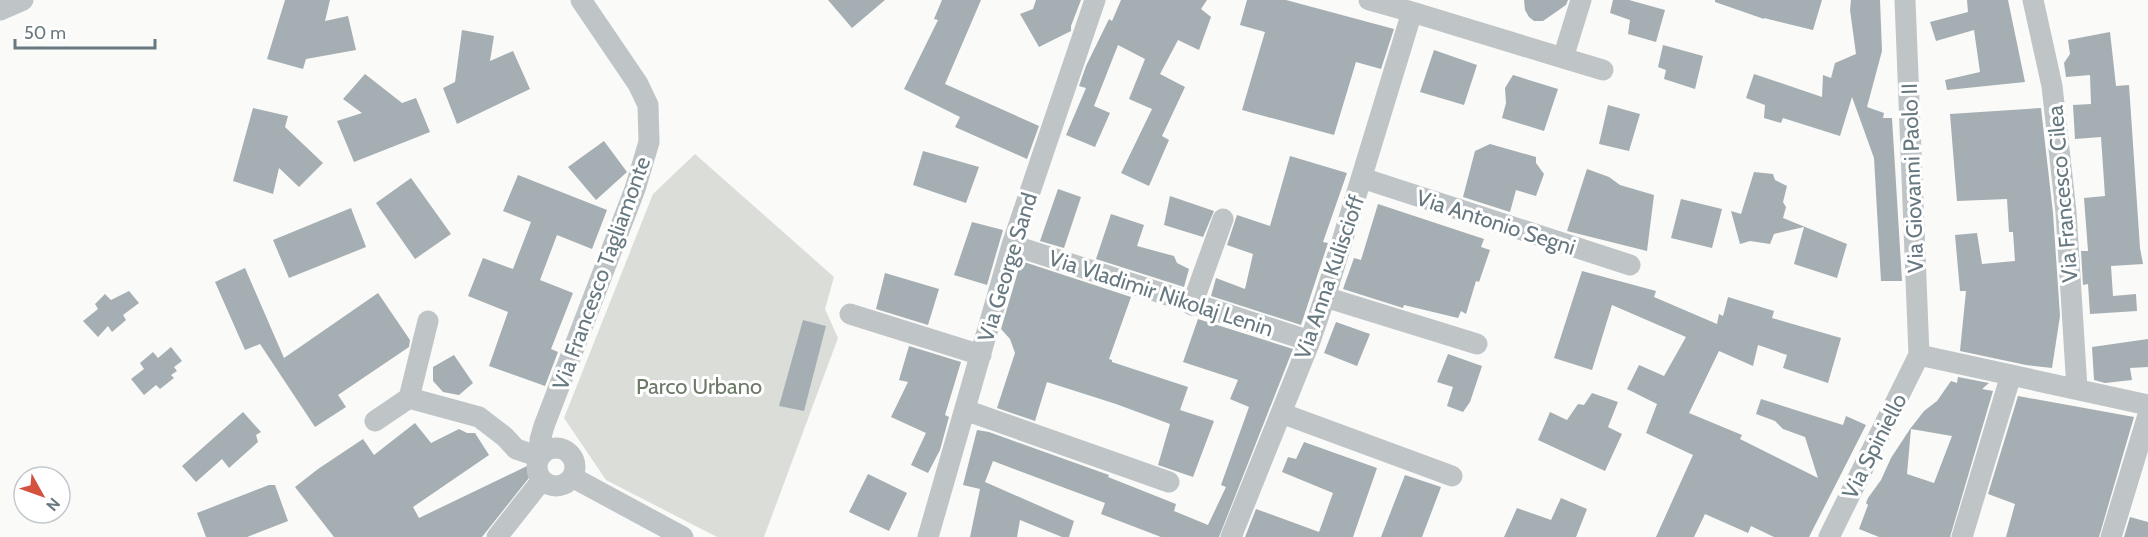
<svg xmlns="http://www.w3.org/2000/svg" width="2148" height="537" viewBox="0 0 2148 537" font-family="Cabin,sans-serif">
	<rect width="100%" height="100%" fill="#fafaf8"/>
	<path fill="#dbded8" d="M695,154l139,123 -9,32 13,29 -74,199h-47l-111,-57 -42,-62 89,-224z"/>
	<path fill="#a5aeb2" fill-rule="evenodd" d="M285,0h45l-5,21 23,-5 8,34 -50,9 -3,10 -36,-10z
		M828,0h57l-33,28z
		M942,0h39l-36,84 94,42 -12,33 -72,-32 5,-10 -56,-28 34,-69 -4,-1z
		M1036,0h45l-10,26v5l-32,16 -19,-33 13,-5z
		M1121,0h86l-6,9 10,8 -12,33 -21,-10 -18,34 25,13 -23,49 7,4 -20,46 -28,-13 31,-64 -23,-10 16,-40 -27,-14 -24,61 16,7 -15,34 -29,-12 20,-47 -7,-2 7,-20 23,-47 3,2z
		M1247,0h39l108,29 -13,40 -25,-7 -22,73 -92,-25 23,-78 -25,-7z
		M1524,0h44l-2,5 -23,16h-9l-5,-4 -4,-7z
		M1613,0h16l36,10 -9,32 -28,-8 2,-14 -20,-7z
		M1715,0h107l-9,30 -49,-12v1l-49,-17z
		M1851,0h29l2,51 -15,56 17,6 -1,5h9l10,163h-21l-7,-123 -22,-61 -12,39 -57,-18 -2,5 -17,-5 1,-13 -19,-7 8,-24 68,23 1,-22 8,3 4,-15 21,-9 -6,-44z
		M1967,0h41l17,82 -78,8 -2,-10 35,-8 -6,-42 -38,11 -6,-19 38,-10z
		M462,30l32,6 -4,25 23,-10 17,38 -73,35 -14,-36 12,-6z
		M2110,32l6,54 13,-1 11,163 3,16 -32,2 2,30 23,-2 1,17 -47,3 -2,-30 -5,1 -2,-34h7l-4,-53 21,-2 -4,-59 -26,2 -2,-34 18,-1 -1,-29 -24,2 -2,-14 6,-9 -2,-14z
		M1663,45l40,11 -8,33 -31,-10 2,-9 -8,-3z
		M1434,50l43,15 -13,40 -44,-13z
		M365,74l37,29 14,-5 14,34 -76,30 -17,-41 25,-8 -19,-14z
		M1513,75l45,14 -14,42 -42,-13 4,-15 -1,-15z
		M1608,105l32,9 -11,37 -30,-7z
		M253,108l35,8 -3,11 38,36 -24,24 -20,-19 -6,26 -40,-13z
		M2041,108l12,105 7,103 -8,52 -26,-3 -66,-14 6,-60h-6l-5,-56 22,-2 5,31 33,-3 -2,-29h-4l-2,-33 -50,2 -7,-87z
		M604,141l23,31 -31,28 -28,-33z
		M1490,144l46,13v6l8,11 -8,22 -20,-6 -6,22 -47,-15 12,-46z
		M923,151l56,16 -13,36 -53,-18z
		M1290,156l57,17 -24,69 5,1 -27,82 -90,-29 5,-18 29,11 8,-35 -26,-9 10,-30 33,11z
		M1587,169l22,8 11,8 34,10 -7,56 -80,-20z
		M1754,172l19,2 2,6 12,6 -4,16 3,5 -3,11 64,26 -10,34 -43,-14 10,-37 -30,7 -4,10 -20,-3 -10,3 -9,-33 10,3z
		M518,175l89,35 -15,39 -35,-14 -17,45 33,13 -22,56 7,3 -13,34 -56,-20 19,-54 -40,-16 15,-38 30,11 18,-47 -28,-11z
		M411,178l40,56 -36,25 -39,-56z
		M1058,189l23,8 -17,51 -24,-7z
		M1170,196l44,15 -11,26 -39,-12z
		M1681,199l41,10 -10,39 -41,-10z
		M1378,204l106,35 -3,8 9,3 -11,32 -3,-1 -10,33 -5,-3 -3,7 -54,-13 -1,3 -60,-19 11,-31 7,2z
		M351,208l15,39 -77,31 -16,-38z
		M1111,214l33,11 -7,21 37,10 3,7 12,6 -5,18 -88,-28z
		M972,222l31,8 -16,55 -33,-10z
		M1021,261l110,36 -22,62 3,1v2l76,25 -8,23 34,11 -21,56 -35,-12 12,-41 -54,-20 -69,-22 -12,39 -38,-13 18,-55 -5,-14 -9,-10z
		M245,268l39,90 94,-65 32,47 -1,7 -71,48 8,12 -31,20 -55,-83 -15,6 -30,-68z
		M1582,271l74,20 -2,6 63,27 2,-10 4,2 5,-19 46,14 -2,7 69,20 -13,45 -45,-15 4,-13 -29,-10 -5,21 -34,-15 -30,62 53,22 -2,4 78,39 -13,-41 -22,-8 -8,-8 -19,-7 5,-15 82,26 3,-9 20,9 -57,112h-35l-23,-11 -3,7 -43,-19 -11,23h-38l37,-82 -47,-22 11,-29 -30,-15 12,-24 25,11 22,-39 -74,-32 -20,65 -38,-12z
		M885,273l54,16 -11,36 -52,-16z
		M129,291l10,12 -16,12 3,5 -14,12 -4,-6 -10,11 -15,-16 15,-12 -3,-5 10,-10 6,6z
		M1198,319l95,30 -74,188h-58l-60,-23 4,-11 -112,-42 -8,21 89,39 -5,16h-7l-42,-17 -3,17h-47l10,-48 -17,-4 14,-55 12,2 120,43 -1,2 68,27 -2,7 34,14 18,-38 -5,-2 28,-78 -19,-8 8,-19 -55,-18z
		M803,320l23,6 -22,85 -25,-5z
		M1336,322l34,12 -13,32 -33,-13z
		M2148,339v28l-18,1 2,12 -27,3 -11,-3 -2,-33z
		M909,346l52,16 -16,53 4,2 -9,33 -12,23 -17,-8 15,-32 -35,-16 17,-35 -9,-2z
		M171,347l11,14 -8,6 3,4 -6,4 3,3 -14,11 -4,-4 -12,10 -13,-16 13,-10 -4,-6 13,-11 5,6z
		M1448,354l34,12 -12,36 -7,10 -16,-6 6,-19 -16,-5z
		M454,355l19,28 -14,12 -16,-3 -10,-11v-14z
		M1958,377l31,6 -7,6 11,2 -43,146h-71l-20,-8 9,-24 -2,-2 2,-5 13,-18 10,-22 19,-29 14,-18 13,-10 14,-20 6,2zM1911,429l41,7 -18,47 -27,-9z
		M1592,393l26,9 -10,25 14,7 -17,37 -67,-31 12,-28 17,8 11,-16 6,1z
		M2018,396l116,21 -35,120h-93l9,-33 -27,-10z
		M243,412l18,20 -5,3 2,7 -29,26 -7,-9 -26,23 -14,-16z
		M415,423l16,20 28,-14 8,4h8l14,22 -76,52 6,11 108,-52 9,3 -54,68h-148l-39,-50 23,-18 45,-30 11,16z
		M1304,442l73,26 -24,69h-108l11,-28 63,23 14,-39 -51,-21 6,-15 8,2z
		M868,474l39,19 -18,38 -40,-19z
		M1405,475l36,12 -19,50h-41z
		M269,485h6l13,36 -41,16h-41l-9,-24z
		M1561,498l26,11 -11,28h-72l13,-29 34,12z
		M2130,517l18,5v15h-24z"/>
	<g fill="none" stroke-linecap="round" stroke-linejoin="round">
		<path stroke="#bfc4c7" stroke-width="21" d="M1369,0l43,12
			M2033,0l19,86 14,126 11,177
			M0,10l23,-10
			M1563,58l40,12
			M1362,178l268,87
			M1012,245l298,96
			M1325,297l152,47
			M1192,305l31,-86
			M850,314l131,41
			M428,321l-19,77 70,19 26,20 11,12 24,8
			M1919,355l229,50
			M965,410l204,72
			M1281,413l171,63
			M375,421l34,-23
			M537 467a19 19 0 1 1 38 0a19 19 0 1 1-38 0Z
			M540,457v-17l4,-14 91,-237 14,-47 -1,-37 -10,-21 -57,-84
			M572,477l111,60
			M497,537l45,-57
			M928,537l84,-292 83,-245
			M1231,537l79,-196 15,-44 87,-285 151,46 18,-58
			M1829,537l90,-182 -14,-355
			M1962,537l49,-162
			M2111,537l37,-122"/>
	</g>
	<g text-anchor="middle" stroke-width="6" stroke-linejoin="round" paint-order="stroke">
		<g font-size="22" fill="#677880" stroke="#fff">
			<text transform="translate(1912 178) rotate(-92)" y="8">Via Giovanni Paolo II</text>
			<text transform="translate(2062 194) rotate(-95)" y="8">Via Francesco Cilea</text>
			<text transform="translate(1496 222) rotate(18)" y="8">Via Antonio Segni</text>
			<text transform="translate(1007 267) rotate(-73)" y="8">Via George Sand</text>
			<text transform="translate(601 273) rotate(-70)" y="8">Via Francesco Tagliamonte</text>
			<text transform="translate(1329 277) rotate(-71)" y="8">Via Anna Kuliscioff</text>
			<text transform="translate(1161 293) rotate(18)" y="8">Via Vladimir Nikolaj Lenin</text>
			<text transform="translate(1874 446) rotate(-63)" y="8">Via Spiniello</text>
		</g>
		<g font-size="22" fill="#6b7966" stroke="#fff">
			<text x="699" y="394">Parco Urbano</text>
		</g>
	</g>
	<g transform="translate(42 495) rotate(130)"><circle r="28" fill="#ffffff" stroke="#c2c9cc" stroke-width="1.5"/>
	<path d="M0-4.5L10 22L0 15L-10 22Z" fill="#d4523e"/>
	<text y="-9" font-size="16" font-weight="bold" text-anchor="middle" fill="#677880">N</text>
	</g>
	<path d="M15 39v9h140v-9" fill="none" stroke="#677880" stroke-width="3"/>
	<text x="24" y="39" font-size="18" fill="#677880" stroke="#ffffff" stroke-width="4.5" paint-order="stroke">50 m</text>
</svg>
